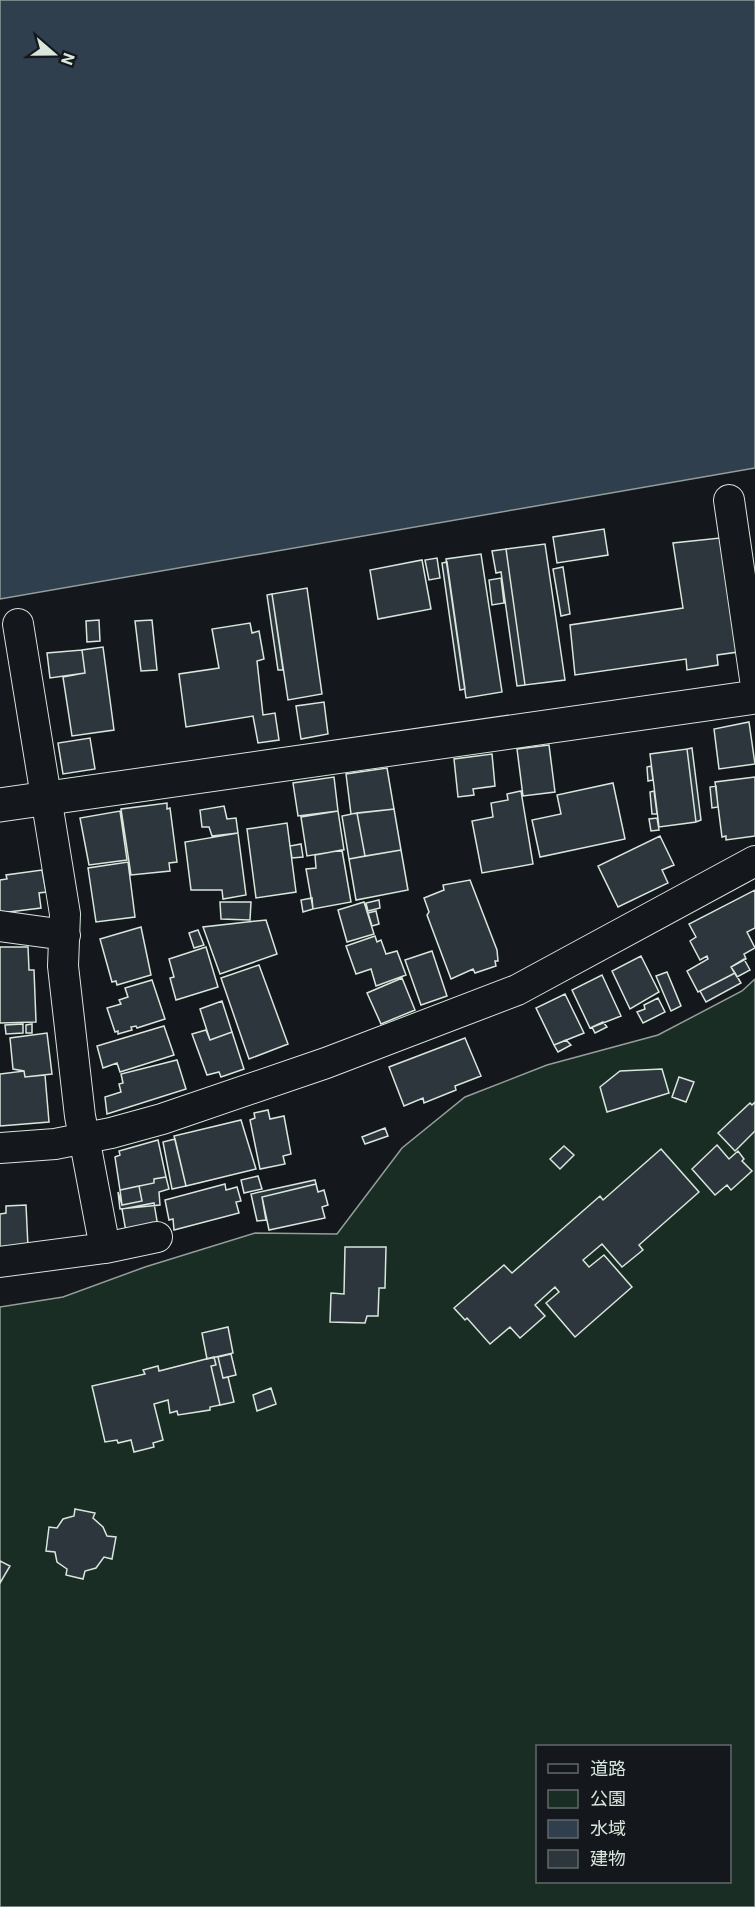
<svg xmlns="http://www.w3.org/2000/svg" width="755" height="1907" viewBox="0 0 755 1907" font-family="Roboto,'Noto Sans JP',sans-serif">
	<rect width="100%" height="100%" fill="#14181c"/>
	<path fill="#1a2d24" stroke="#939e99" stroke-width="1.5" fill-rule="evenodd" d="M755,979v928h-755v-600l63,-10 82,-30 110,-34 82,1 65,-86 63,-51 82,-32 111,-30 84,-44zM538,1746h192v136h-192z"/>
	<path fill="#2f3f4d" stroke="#939e99" stroke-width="1.5" d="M0,0h755v468l-755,131z"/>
	<path fill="#2c363c" stroke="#d8e6dc" stroke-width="1.5" d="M604,529l4,26 -51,8 -4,-26z
		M720,538l18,114 -21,3 1,10 -31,5 -1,-11 -111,16 -5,-50 113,-17 -10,-65z
		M545,544l20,136 -40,5 -19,-136z
		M506,549l19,136 -8,1 -16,-114 -5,1 -4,-22z
		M481,554l21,138 -36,6 -20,-139z
		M437,558l3,20 -11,2 -4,-20z
		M422,560l9,49 -53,10 -8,-49z
		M447,562l18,127 -5,1 -18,-127z
		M563,567l7,47 -9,2 -8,-47z
		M501,578l3,25 -12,2 -3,-25z
		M307,588l15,106 -34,6 -16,-106z
		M272,594l11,76h-5l-11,-75z
		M99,620l1,21 -13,1 -1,-21z
		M152,620l5,50 -16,1 -6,-50z
		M250,623l2,10 7,-2 5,28 -7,2 6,54 12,-2 4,27 -21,3 -5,-27 -67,11 -7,-53 40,-6 -7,-39z
		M103,647l11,83 -42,6 -9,-59 22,-4 -3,-23z
		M82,650l3,23 -35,5 -3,-25z
		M324,702l4,32 -27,5 -5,-33z
		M749,722l6,42 -36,5 -5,-40z
		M90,738l5,31 -32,5 -5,-31z
		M549,745l6,47 -32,4 -6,-47z
		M692,748l9,72 -5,2 -9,-73z
		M687,749l9,73 -37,5 -9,-73z
		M492,754l3,32 -22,3 1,6 -16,2 -4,-38z
		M651,766l2,14 -5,1 -1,-14z
		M387,768l7,41 -43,5 -5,-40z
		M334,777l4,34 -40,5 -5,-33z
		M755,777v59l-29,4v-4l-4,1 -7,-55z
		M613,783l12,56 -85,18 -8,-37 29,-6 -4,-19z
		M716,786l2,21 -6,1 -2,-21z
		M521,791l12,73 -51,9 -10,-52 21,-4 -2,-14 17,-3 -1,-6z
		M654,791l3,23h-5l-2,-22z
		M167,803v6l3,-1 7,54 -8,1 1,8 -39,4 -10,-66z
		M224,806l3,13 9,-1 2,15 -26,3 -3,-9h-7l-2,-17z
		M394,809l7,41 -36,6 -8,-43z
		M120,811l7,49 -38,5 -9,-47z
		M338,811l6,39 -37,6 -6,-39z
		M357,813l8,43 -16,3 -7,-43z
		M657,818l2,12 -8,1 -2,-12z
		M287,823l9,69 -40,6 -9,-69z
		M238,833l8,62 -23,4 -1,-9h-31l-6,-48z
		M660,836l14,29 -12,5 6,13 -50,24 -20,-41z
		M301,844l2,13 -11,1 -2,-12z
		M342,850l9,52 -38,7 -7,-40 10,-1 -1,-13z
		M401,850l7,40 -52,10 -7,-41z
		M128,862l7,55 -39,5 -8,-54z
		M42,870l4,22 -7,1 2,15 -41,5v-33l7,-1 -1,-4z
		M470,880l27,70 1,11h-3l1,5 -21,7 -2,-4 -22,10 -24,-64 2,-3 -5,-14 20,-8 -1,-5z
		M755,890v38l-8,4 8,16 -11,6 2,5 -15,8 4,6 -37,19 -11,-21 21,-12 -1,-3 -7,4 -10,-19 6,-4 -7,-13z
		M312,898l1,11 -10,3 -2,-12z
		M379,900l1,8 -12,3 -2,-8z
		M220,902h31l-1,18 -29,-1z
		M364,902l10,32 -27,8 -9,-32z
		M376,911l3,13 -7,2 -4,-13z
		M266,920l11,34 -57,20 -17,-47z
		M141,927l10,48 -34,10 -1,-4 -4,1 -12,-43z
		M198,930l6,15 -10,3 -5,-15z
		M375,936l2,6 4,-2 5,14 11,-3 9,24 -30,11 -5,-17 -15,5 -10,-28z
		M0,947h28l1,23h5l2,52 -36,1z
		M206,947l12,40 -42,13 -6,-22 4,-1 -5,-18z
		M432,951l15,45 -26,9 -16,-45z
		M641,956l18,36 -29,17 -18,-38z
		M744,959l6,11 -13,7 -6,-10z
		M259,965l29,79 -39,15 -28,-81z
		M667,972l14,34 -10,5 -15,-35z
		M735,973l6,10 -35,19 -6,-11z
		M602,975l19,41 -31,12 -18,-38z
		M402,978l13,32 -34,14 -14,-31z
		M152,980l13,39 -28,9 -1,-2 -5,1 1,3 -14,4v-3l-3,1 -8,-24 14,-4 -2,-4 9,-3 -3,-9z
		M565,994l19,39 -30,12 -18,-37z
		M658,998l7,14 -22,11 -6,-11 8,-3 -1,-4z
		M222,1001l10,31 -22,8 -10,-31z
		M603,1022l4,5 -12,6 -3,-6z
		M23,1024v9l-17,1 -1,-9z
		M32,1024v9h-6v-8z
		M164,1026l10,29 -54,17 -3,-9 -14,5 -6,-22z
		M206,1030l4,10 22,-8 12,37 -23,8 -2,-5 -12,3 -15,-41z
		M47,1033l5,41 -27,3 -1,-6 -11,-2 -3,-31z
		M465,1038l16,38 -26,10 1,4 -32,13 -1,-5 -19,8 -15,-39z
		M566,1040l5,5 -13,7 -4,-7z
		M177,1060l9,29 -79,25 -2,-17 16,-5 -2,-8 4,-1 -2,-9z
		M662,1069l7,24 -62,19 -7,-25 20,-16z
		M24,1071l1,6 20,-2 4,47 -49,4v-52z
		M679,1077l15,5 -8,20 -14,-5z
		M755,1102v29l-20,20 -17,-18 32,-30 2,2z
		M268,1110l2,9 14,-3 7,38 -8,2 2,8 -25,5 -10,-49 5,-2 -1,-5z
		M241,1120l15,49 -70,17 -12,-50z
		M385,1128l3,8 -23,8 -3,-7z
		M175,1139l11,47 -14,3 -9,-47z
		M158,1140l8,37 -12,2v4l-34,7 -5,-33 5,-2 -1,-4z
		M717,1145l12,14 9,-8 6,8 -2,2 10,10 -21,19 -4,-5 -12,10 -23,-26z
		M564,1146l10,9 -14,14 -10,-10z
		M661,1149l38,43 -60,53 4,5 -21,17 -20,-23 -19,16 6,7 15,-12 28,32 -57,50 -29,-34 13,-11 -4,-5 -20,18 10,11 -25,22 -10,-11 -20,17 -23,-26 -2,2 -11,-12 50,-43 8,8 88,-77 3,4z
		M258,1176l4,13 -18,4 -3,-13z
		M166,1177l3,12 -10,3 1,13 -40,4 -2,-17 4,13 20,-4 -3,-15 15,-3v-4z
		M315,1180l1,4 -54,13 4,23 -9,1 -6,-27z
		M225,1184l1,6 11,-3 4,14 -5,1 3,11 -65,17 -1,-11 -4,1 -4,-20z
		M316,1184l2,8 6,-2 4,15 -6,2 3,11 -56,12 -7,-33z
		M139,1186l3,15 -20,4 -2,-15z
		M154,1203l4,24 -32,5 -4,-23z
		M26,1205l2,42 -28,2v-35l6,-1v-7z
		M345,1247h41l-1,41h-6l-1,28h-11l-2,7 -35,-1 1,-29 13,1z
		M228,1327l5,26 -26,6 -5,-26z
		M231,1354l5,21 -13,3 -5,-21z
		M214,1357l2,8 -5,1 9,39 -10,2v3l-32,5 -1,-4 -7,2 -2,-13 -14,4 9,36 -10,3 1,4 -20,5 -3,-12 -13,3 -1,-3 -12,2 -13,-56 53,-12 -2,-4 15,-4 1,5z
		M214,1357h4l5,21 5,-1 6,25 -14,3 -9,-39 5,-1z
		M271,1388l5,16 -19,7 -4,-16z
		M75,1509l20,4 -2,5 10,9 4,9 9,1 -4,22 -8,-2 -8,11 -11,3 -2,8 -17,-4 1,-6 -10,-7 -2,-10 -9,-1 3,-24 8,1 6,-9 11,-3z
		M0,1561l10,5 -10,17z"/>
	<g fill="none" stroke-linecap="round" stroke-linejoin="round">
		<g stroke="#d8e6dc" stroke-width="32">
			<path id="minor" d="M729,500l26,179
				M18,624l47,290 -2,52 17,150 25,132 52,-11
				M0,926l65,9
				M0,1148l55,-4 56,-11 51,-14 164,-56 191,-73 238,-129
				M0,1262l105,-14"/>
		</g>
		<g stroke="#d8e6dc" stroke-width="35">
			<path id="tertiary" d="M0,805l755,-108"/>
		</g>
		<use href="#minor" stroke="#14181c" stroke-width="30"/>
		<use href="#tertiary" stroke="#14181c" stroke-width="33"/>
	</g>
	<rect x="536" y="1745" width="195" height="138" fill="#14181c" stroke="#626a69" stroke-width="1.5"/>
	<rect x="548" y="1764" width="30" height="9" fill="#14181c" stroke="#626a69" stroke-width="1.5"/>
	<text x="590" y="1775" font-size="18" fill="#d8e6dc">道路</text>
	<rect x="548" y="1790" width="30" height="18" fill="#1a2d24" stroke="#626a69" stroke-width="1.5"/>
	<text x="590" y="1805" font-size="18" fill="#d8e6dc">公園</text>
	<rect x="548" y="1820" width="30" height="18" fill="#2f3f4d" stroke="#626a69" stroke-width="1.5"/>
	<text x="590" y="1835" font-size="18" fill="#d8e6dc">水域</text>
	<rect x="548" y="1850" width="30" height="18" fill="#2c363c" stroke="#626a69" stroke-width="1.5"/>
	<text x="590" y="1865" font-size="18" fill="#d8e6dc">建物</text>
	<g transform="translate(54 54) rotate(110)" stroke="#14181c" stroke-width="4.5" paint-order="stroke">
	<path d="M0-4.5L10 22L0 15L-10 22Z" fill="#d8e6dc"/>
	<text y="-9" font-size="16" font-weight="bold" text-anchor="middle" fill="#d8e6dc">N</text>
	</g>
</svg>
